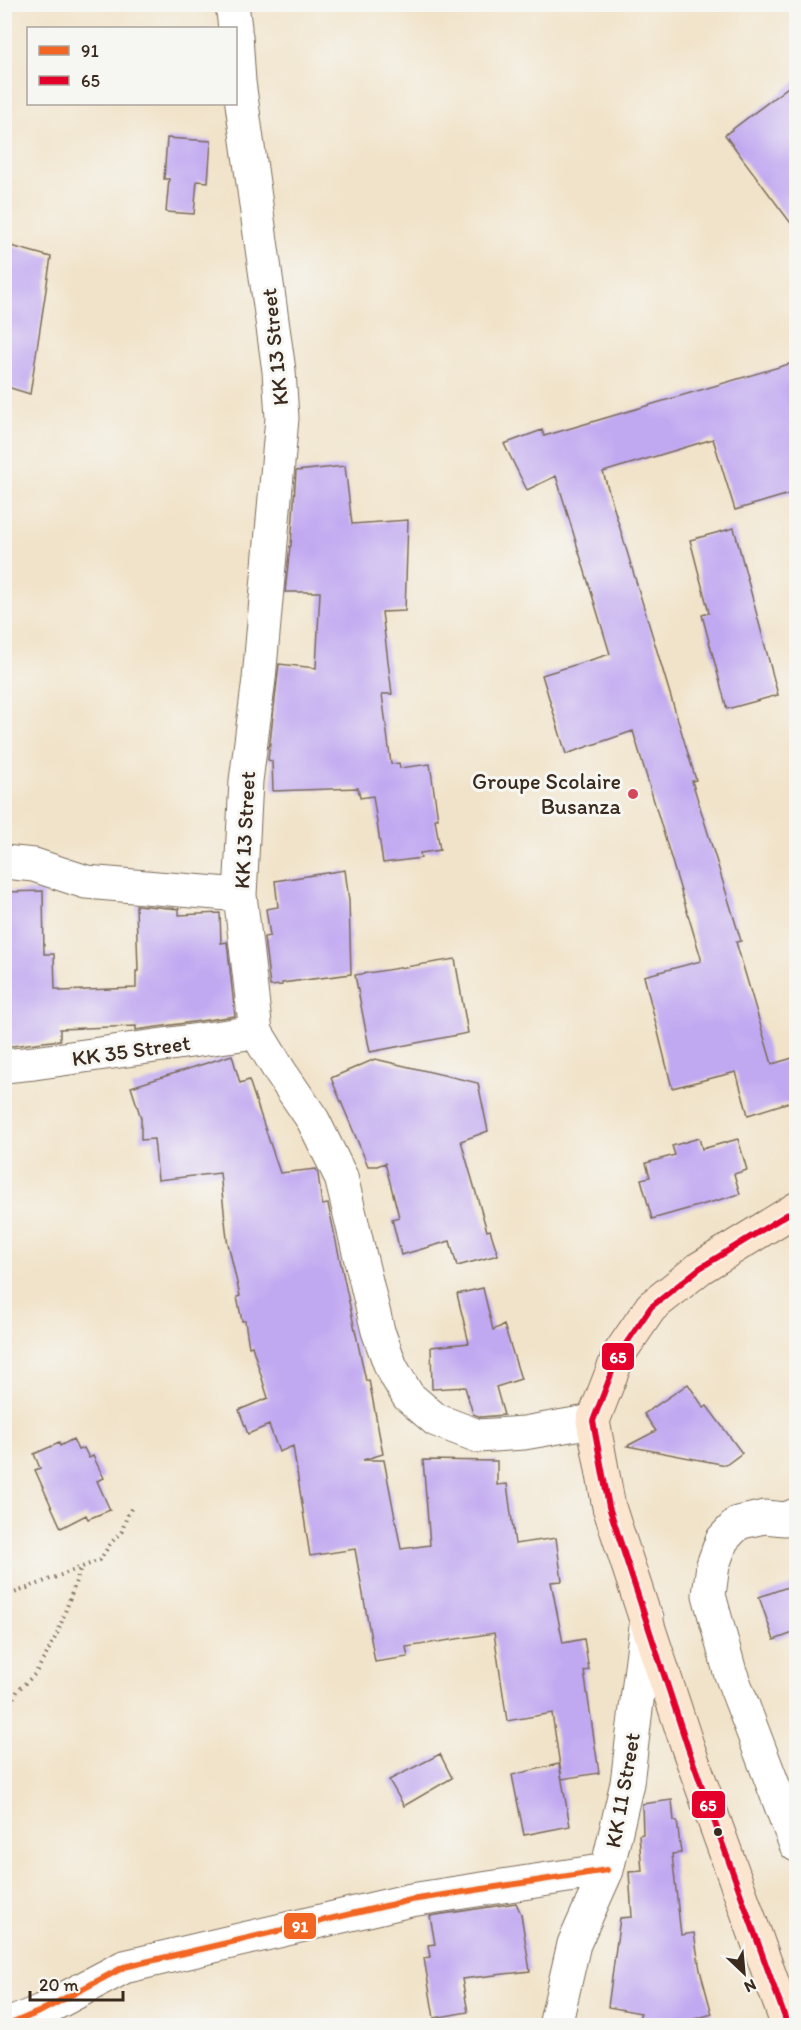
<svg xmlns="http://www.w3.org/2000/svg" width="801" height="2030" viewBox="0 0 801 2030" font-family="Itim,sans-serif">
	<rect width="100%" height="100%" fill="#f6f6f2"/>
	<filter id="ink" filterUnits="userSpaceOnUse"><feTurbulence type="fractalNoise" baseFrequency=".0167" numOctaves="2"/><feDisplacementMap in="SourceGraphic" scale="12" xChannelSelector="R" yChannelSelector="G"/><feConvolveMatrix kernelMatrix="1 2 1 2 8 2 1 2 1" color-interpolation-filters="sRGB"/></filter>
	<filter id="wash" filterUnits="userSpaceOnUse"><feTurbulence type="fractalNoise" baseFrequency=".008" numOctaves="4" result="noise"/><feDisplacementMap in="SourceGraphic" scale="24" xChannelSelector="R" yChannelSelector="G"/><feGaussianBlur stdDeviation="1.35" result="paint"/><feColorMatrix in="noise" values="0 0 0 0 0 0 0 0 0 0 0 0 0 0 0 0 0 1.4 0 .05"/><feComposite in="paint" operator="in"/></filter>
	<g filter="url(#wash)">
		<rect width="100%" height="100%" fill="#f1e3c9"/>
		<g id="blocks">
			<path fill="#c1a9f1" d="M796,81v149l-71,-95z
				M167,138l44,3 -3,41 -11,-1 -3,33 -28,-2 3,-33h-5z
				M4,244l47,13 -21,137 -26,-8z
				M796,362v130l-61,18 -22,-71 -110,33 93,308 -4,1 49,160 -5,1 36,122 24,-7v43l-48,15 -12,-43 -64,16 -28,-112 57,-15v-3l-68,-227 -67,23 -24,-79 68,-21 -54,-178 -29,14 -23,-46 38,-14 2,6z
				M345,466l7,58 56,-4 -3,91 -23,1 10,82h-10l9,70 8,-1 1,5 30,-4 8,55h-3l5,31 -20,3 1,5 -38,5 -10,-67 -13,2 -2,-10 -85,3 -1,-30 -4,-1 11,-96 37,4 4,-76h-35l5,-46h1l5,-75z
				M734,528l44,167 -51,14 -25,-94 7,-2 -19,-73z
				M345,870l4,31 2,73 -69,9v2l-12,1 -6,-49 6,-1 -4,-27 12,-2 -3,-26z
				M43,891l1,63h10l1,35h5v2l76,-3v-17h2l-2,-66 43,4v6l41,-2 1,30 6,-1 8,74 -99,14v-4l-76,3v11l-56,7v-32h3l-3,-123z
				M455,959l13,74 -98,19 -15,-77z
				M232,1055l8,28 9,-3 31,93 36,-4 2,5 4,31 6,-1 38,177 3,-1 14,74 -20,6h21l17,89 29,-4 -7,-85 74,1v24l10,-1 8,60 41,-6 6,43 -11,1 12,61 21,-4 5,31 -5,1 15,102 -37,6 -10,-66 -45,8 -13,-88 -88,14 2,10 -33,5 -20,-113 -45,7 -17,-110 -14,6 -10,-27 -21,9 -9,-24 29,-12 -16,-52 -3,1 -4,-26h-3l-5,-24 3,-1 -13,-57 -7,-66 -62,7 -4,-41 -13,1v-22l-10,-31z
				M375,1059l103,24 10,48 -27,10 26,90 3,-1 8,25 -41,11 -7,-25 -49,14 -9,-36 7,-2 -14,-54 -8,3h-9l-37,-88z
				M699,1138l3,11 36,-10 9,31 -13,4 6,20 -88,25 -11,-40 9,-2 -4,-14 29,-8 -3,-9z
				M483,1288l10,42 11,-5 17,54 -25,8 8,28 -23,2 -8,-3 -8,-27 -33,2 -1,-42 38,-4 -12,-49z
				M688,1384l16,24 3,-2 35,47 -16,12 -99,-19 29,-15 -12,-17z
				M73,1439l5,11 6,-2 5,10 4,-2 11,22 -7,3 13,29 -22,9 -2,-4 -25,13 -26,-58 5,-2 -6,-14 25,-11 1,3z
				M796,1584v48l-22,8 -15,-43z
				M440,1754l12,24 -48,28 -15,-26z
				M559,1764l11,62 -46,9 -12,-60z
				M672,1800l2,21h3l4,32 -9,1 9,81 13,-2 6,37 12,44 -38,11h-38l5,-12 -33,-6 12,-89 12,-1 -3,-45 13,-1 -3,-36 4,-1 -1,-30z
				M516,1903l5,11 9,57 -68,8 6,33 -34,6 -10,-60 6,-1 -2,-12 7,-1 -5,-28z"/>
		</g>
	</g>
	<g filter="url(#ink)">
		<use href="#blocks" fill-opacity="0" stroke="#7b6b5a" stroke-width="1.5"/>
		<g fill="none" stroke-linecap="round" stroke-linejoin="round">
			<g stroke="#7b6b5a" stroke-width="35">
				<path id="street" d="M232,4l3,24
					M236,36l3,46 40,289 3,47 -23,261 -13,102 -6,114 16,137 25,41 32,47 28,57 37,154 13,36 17,29 28,24 42,16 46,-3 69,-12
					M4,862l30,3 52,17 154,13
					M4,1066l30,-3 222,-31
					M796,1515l-11,4 -21,-2 -26,6 -16,17 -9,25 -4,30 21,77 66,173
					M6,2026l35,-15 83,-44 287,-67 196,-30
					M555,2026l19,-82 33,-74 20,-87 20,-165"/>
			</g>
			<g stroke="#7b6b5a" stroke-width="35">
				<path id="secondary" d="M788,2026l-100,-278 -79,-241 -16,-86 26,-67 32,-47 49,-39 96,-59"/>
			</g>
			<path stroke="#7b6b5a" stroke-width="4" stroke-dasharray="1.5 4.5" stroke-linecap="butt" d="M4,1597l96,-37 10,-16 12,-13 5,-15 5,-9
				M4,1713l14,-23 17,-16 11,-19 12,-23 22,-62"/>
			<use href="#street" stroke="#fff" stroke-width="33"/>
			<use href="#secondary" stroke="#fbe5cf" stroke-width="33"/>
			<g stroke="#f6f6f2" stroke-width="10">
				<path id="bus-1" d="M6,2026l35,-15 83,-44 287,-67 196,-30"/>
			</g>
			<g stroke="#f6f6f2" stroke-width="10">
				<path id="bus-2" d="M788,2026l-100,-278 -79,-241 -16,-86 26,-67 32,-47 49,-39 96,-59"/>
			</g>
			<use href="#bus-1" stroke="#f26522" stroke-width="6"/>
			<use href="#bus-2" stroke="#e4002b" stroke-width="6"/>
		</g>
	</g>
	<circle fill="#d1495b" stroke="#f6f6f2" stroke-width="2" cx="633" cy="794" r="6"/>
	<circle fill="#3b2a1e" stroke="#f6f6f2" stroke-width="2" cx="718" cy="1832" r="5"/>
	<g text-anchor="middle" stroke-width="6" stroke-linejoin="round" paint-order="stroke">
		<g font-size="22" fill="#3b2a1e" stroke="#f6f6f2">
			<text transform="translate(274 347) rotate(-96)" y="8">KK 13 Street</text>
			<text transform="translate(244 830) rotate(-87)" y="8">KK 13 Street</text>
			<text transform="translate(131 1050) rotate(-8)" y="8">KK 35 Street</text>
			<text transform="translate(622 1790) rotate(-80)" y="8">KK 11 Street</text>
		</g>
		<g font-size="22" fill="#3b2a1e" stroke="#f6f6f2" text-anchor="end">
			<text x="621" y="789">Groupe Scolaire<tspan x="621" dy="25">Busanza</tspan></text>
		</g>
	</g>
	<g stroke="#f6f6f2" stroke-width="2">
		<rect x="601" y="1342" width="34" height="29" rx="6" fill="#e4002b"/>
		<rect x="691" y="1790" width="35" height="29" rx="6" fill="#e4002b"/>
		<rect x="283" y="1912" width="34" height="28" rx="6" fill="#f26522"/>
	</g>
	<g font-size="16" text-anchor="middle" font-weight="bold" fill="#fff">
		<text x="618" y="1363">65</text>
		<text x="708" y="1811">65</text>
		<text x="300" y="1932">91</text>
	</g>
	<rect width="801" height="2030" fill="none" stroke="#f6f6f2" stroke-width="24"/>
	<rect x="27" y="27" width="210" height="78" fill="#f6f6f2" stroke="#aba49d" stroke-width="1.5"/>
	<rect x="39" y="46" width="30" height="9" fill="#f26522" stroke="#aba49d" stroke-width="1.5"/>
	<text x="81" y="57" font-size="18" fill="#3b2a1e">91</text>
	<rect x="39" y="76" width="30" height="9" fill="#e4002b" stroke="#aba49d" stroke-width="1.5"/>
	<text x="81" y="87" font-size="18" fill="#3b2a1e">65</text>
	<g transform="translate(744 1973) rotate(154)" stroke="#f6f6f2" stroke-width="4.5" paint-order="stroke">
	<path d="M0-4.5L10 22L0 15L-10 22Z" fill="#3b2a1e"/>
	<text y="-9" font-size="16" font-weight="bold" text-anchor="middle" fill="#3b2a1e">N</text>
	</g>
	<path d="M30 1991v9h93v-9" fill="none" stroke="#3b2a1e" stroke-width="3"/>
	<text x="39" y="1991" font-size="18" fill="#3b2a1e" stroke="#f6f6f2" stroke-width="4.5" paint-order="stroke">20 m</text>
</svg>
